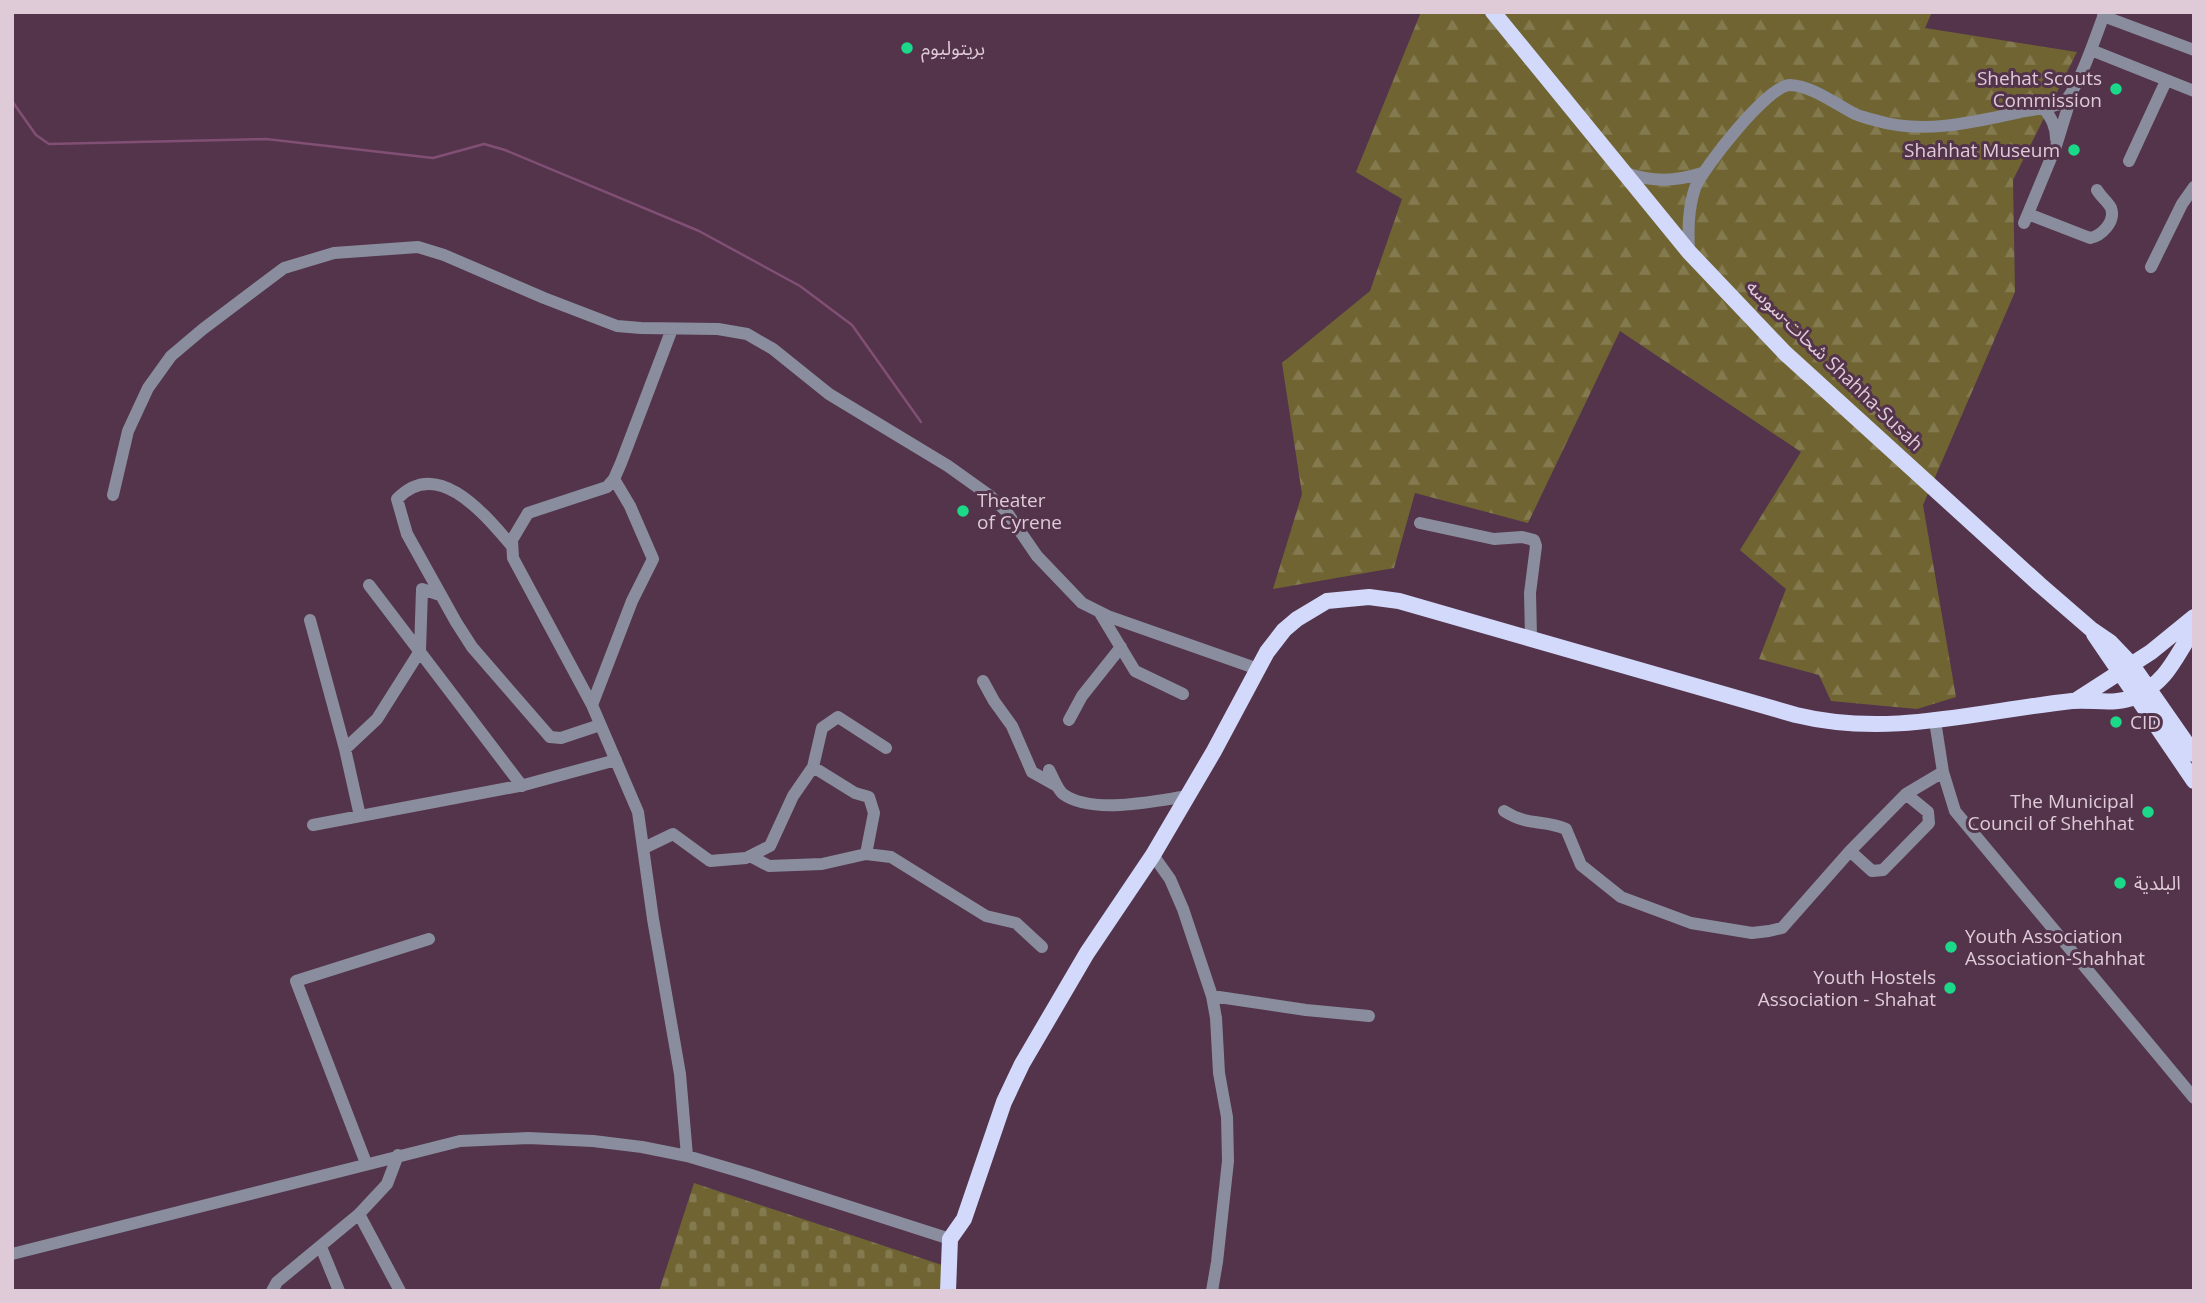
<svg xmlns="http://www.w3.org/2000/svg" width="2206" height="1303" viewBox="0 0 2206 1303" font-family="'Open Sans','Noto Sans Arabic',sans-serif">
	<defs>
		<pattern id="forest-firs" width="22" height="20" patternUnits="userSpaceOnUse" patternTransform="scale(1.75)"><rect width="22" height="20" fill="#706532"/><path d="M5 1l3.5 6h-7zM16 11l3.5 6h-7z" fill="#847a4f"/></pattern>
		<pattern id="cemetery-stones" width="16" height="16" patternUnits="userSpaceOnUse" patternTransform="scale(1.75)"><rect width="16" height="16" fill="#706532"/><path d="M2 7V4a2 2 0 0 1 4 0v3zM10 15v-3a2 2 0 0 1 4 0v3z" fill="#847a4f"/></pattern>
	</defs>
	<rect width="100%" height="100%" fill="#53344b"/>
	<path fill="url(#forest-firs)" d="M1421,12h511l-7,16 152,24 -64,128 2,112 -92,213 33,192 -39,12 -86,-8 -12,-26 -60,-16 27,-70 -46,-39 61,-98 -181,-121 -92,192 -113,-30 -21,75 -121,21 29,-95 -20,-131 88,-72 32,-92 -46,-27z"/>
	<path fill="url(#cemetery-stones)" d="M694,1183l251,83 -4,25h-282z"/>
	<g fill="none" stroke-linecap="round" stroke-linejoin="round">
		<path stroke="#814f74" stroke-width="2.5" d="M12,101l24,34 13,9 217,-5 167,19 51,-14 21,6 194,81 101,55 52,39 69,97"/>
		<path stroke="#8a8d9e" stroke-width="12" d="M2103,16l91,34
			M2091,50l103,41
			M2044,108c7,10 12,18 12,31
			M2129,161l37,-80
			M1625,173c28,9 49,9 77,0
			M2028,214l62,24c11,-2 26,-16 21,-30 -3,-6 -10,-11 -14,-18
			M2024,223l32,-77 16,-52
			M1689,252c-1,-22 -1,-43 6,-64 8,-20 73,-103 95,-103 22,1 44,18 63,28 8,4 17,6 25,8 47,14 101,0 147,-10 11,-2 27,-3 37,-8 16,-10 35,-71 43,-91
			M2151,267l31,-63 12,-17
			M672,329l-51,134 -7,16 -7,8 -79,26 -16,27 1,18 79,147 46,107 15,107 27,155 7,82
			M113,495l15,-64 20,-43 23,-32 32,-27 81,-61 50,-15 84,-6 26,8 100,43 73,28 24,2 77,1 29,5 26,15 56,45 119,72 42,30 16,15 31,45 45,47 28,14 148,52
			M1420,523l74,16 28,-2 12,3 2,6 -6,47 1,44
			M511,545c-26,-30 -73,-89 -114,-46l10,35 49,88 16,25 78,90 11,1 39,-13
			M369,585l153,201
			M1100,613l35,58 48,23
			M310,620l35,129
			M983,681l11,20 18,25 20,46 25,14
			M592,705l40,-104 21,-42 -23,-53 -16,-27
			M1069,720l13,-24 39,-49
			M1935,721l8,51 12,39 239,287
			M1049,770c4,7 8,19 14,24 29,21 91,7 125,2
			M1504,811c25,16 39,8 62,18l15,36 40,32 70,26 61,10 17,-2 13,-3 68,-77 56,-57 37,-22
			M360,816l-15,-67 32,-30 43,-68 2,-62 18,6
			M313,825l211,-40 92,-25
			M644,848l29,-14 37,27 36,-3 24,-12 23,-50 20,-29 9,-39 16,-11 48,31
			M1850,851l22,20 11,-1 46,-47 -1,-11 -22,-18
			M866,854l25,3 95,59 30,7 26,24
			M1153,855l17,24 13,30 29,87 4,22 3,55 8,44 1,44 -11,101 -5,29
			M750,856l19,10 53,-2 44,-10 8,-41 -5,-16 -14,-4 -42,-26
			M1212,996l94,14 63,6
			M366,1163l-70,-182 133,-42
			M359,1214l41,77
			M321,1247l18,44
			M12,1254l448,-113 68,-3 65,3 49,6 45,9 61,18 202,65
			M272,1291l5,-9 82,-68 28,-30 11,-29"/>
		<path stroke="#d3d9fb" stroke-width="16" d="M1493,12l196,240 96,101 254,231 52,45 19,13 22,23 62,89
			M2094,634l100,147
			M2075,701l76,-49 43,-35
			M948,1291l2,-52 14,-20 40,-117 18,-38 65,-111 66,-98 61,-104 53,-99 17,-22 13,-11 30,-18 42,-4 30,4 397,114c94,23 183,-4 276,-14 21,-2 44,5 64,-5 32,-15 39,-39 58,-67"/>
	</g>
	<g fill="#1bd988" stroke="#53344b" stroke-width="2.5">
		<circle cx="907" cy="48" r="7"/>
		<circle cx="2116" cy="89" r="7"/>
		<circle cx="2074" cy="150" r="7"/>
		<circle cx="963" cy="511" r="7"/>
		<circle cx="2116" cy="722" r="7"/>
		<circle cx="2148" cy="812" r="7"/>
		<circle cx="2120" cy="883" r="7"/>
		<circle cx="1951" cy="947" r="7"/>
		<circle cx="1950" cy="988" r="7"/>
	</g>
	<g text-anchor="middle" stroke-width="6" stroke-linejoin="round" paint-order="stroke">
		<g font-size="19" fill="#dfcbd8" stroke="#53344b" text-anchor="start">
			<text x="921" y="55">بريتوليوم</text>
			<text x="2102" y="85" text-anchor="end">Shehat Scouts<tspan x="2102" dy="22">Commission</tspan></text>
			<text x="2060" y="157" text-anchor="end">Shahhat Museum</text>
			<text x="977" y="507">Theater<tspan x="977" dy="22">of Cyrene</tspan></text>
			<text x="2130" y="729">CID</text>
			<text x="2134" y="808" text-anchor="end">The Municipal<tspan x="2134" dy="22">Council of Shehhat</tspan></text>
			<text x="2134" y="890">البلدية</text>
			<text x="1965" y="943">Youth Association<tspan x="1965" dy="22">Association-Shahhat</tspan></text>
			<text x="1936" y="984" text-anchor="end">Youth Hostels<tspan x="1936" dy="22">Association - Shahat</tspan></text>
		</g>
		<g font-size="19" fill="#dfcbd8" stroke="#53344b">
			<text transform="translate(1835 365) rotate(44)" y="7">شحات-سوسه Shahha-Susah</text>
		</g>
	</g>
	<rect width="2206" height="1303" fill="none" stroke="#dfcbd8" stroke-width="28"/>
</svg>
